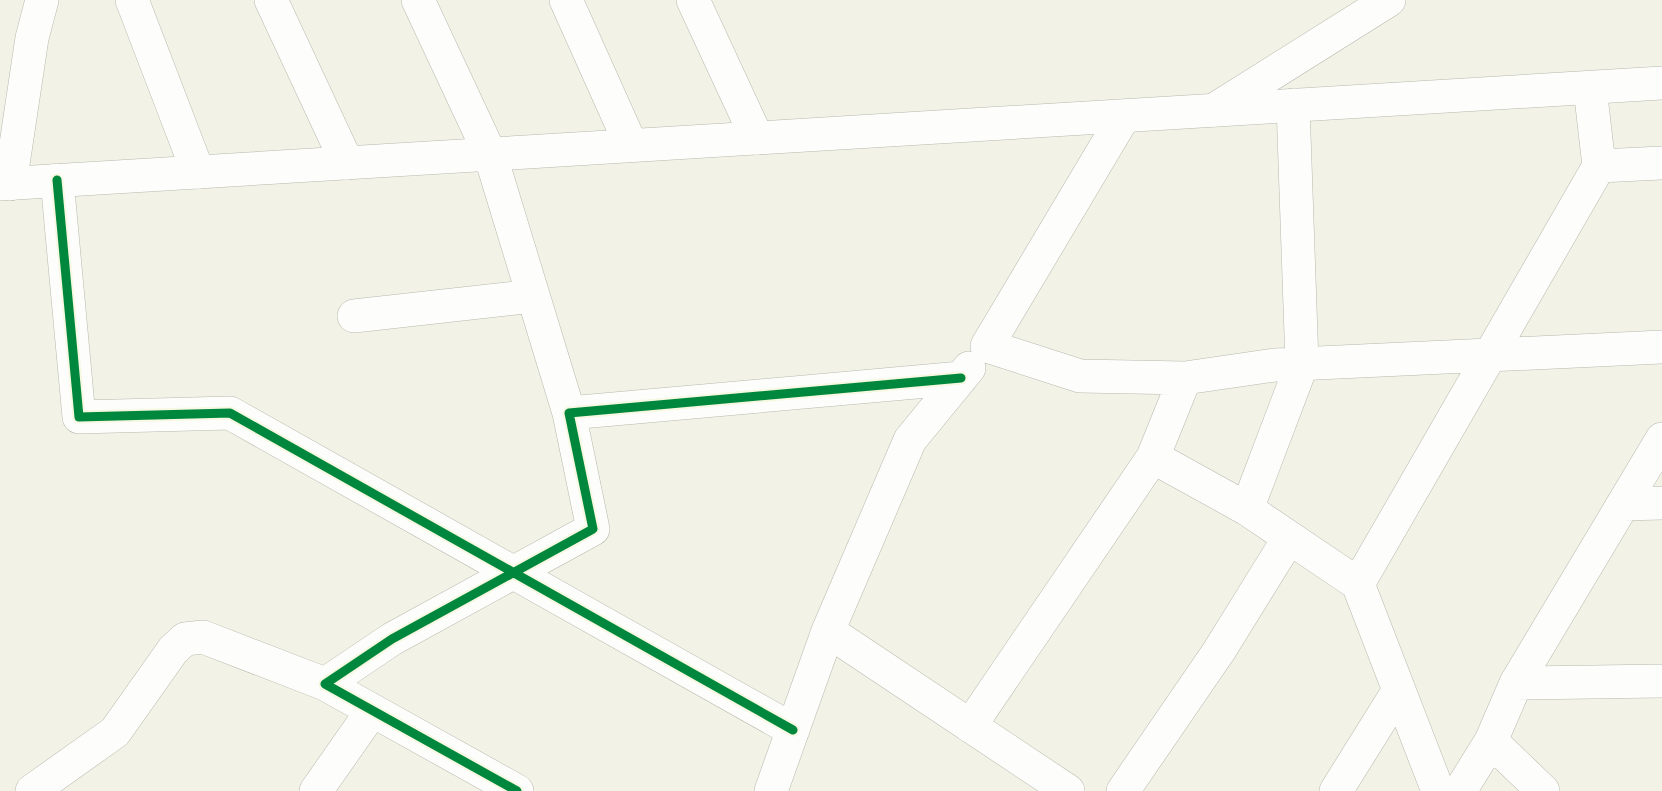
<svg xmlns="http://www.w3.org/2000/svg" width="1662" height="791" viewBox="0 0 1662 791" font-family="Roboto,sans-serif">
	<rect width="100%" height="100%" fill="#f2f3e6"/>
	<g fill="none" stroke-linecap="round" stroke-linejoin="round">
		<g stroke="#b8b8ae" stroke-width="34">
			<path id="minor" d="M132,0l66,172
				M271,0l76,163
				M418,0l72,154 79,259
				M566,0l65,145
				M693,0l64,138
				M1590,88l9,78 63,-3
				M1293,105l9,259 -55,145 111,75 80,207
				M1214,110l175,-110
				M1124,116l-137,230 93,30 105,2 90,-13 387,-18
				M57,180l22,237 151,-4 563,317
				M10,184l22,-146 10,-38
				M354,316l179,-20
				M969,368l-59,72 -82,191 240,160
				M1662,439l-146,244 146,-2
				M1153,457l94,52
				M1623,504l39,-1
				M1358,584l241,-418
				M970,726l183,-269 32,-79
				M1491,741l25,-58
				M32,791l83,-59 58,-82 12,-11 18,-2 122,47
				M316,791l56,-80
				M517,791l-192,-107 67,-45 201,-110 -24,-116 392,-35
				M771,791l57,-160
				M1123,791l96,-140 70,-113
				M1336,791l63,-101
				M1460,791l31,-50 52,50"/>
		</g>
		<g stroke="#b8b8ae" stroke-width="34">
			<path id="major" d="M0,184l1662,-101"/>
		</g>
		<use href="#minor" stroke="#fdfdfb" stroke-width="33"/>
		<use href="#major" stroke="#fdfdfb" stroke-width="33"/>
		<g stroke="#f6f8e1" stroke-width="13">
			<path id="cycleway" d="M57,180l22,237 151,-4 563,317
				M517,791l-192,-107 67,-45 201,-110 -24,-116 392,-35"/>
		</g>
		<use href="#cycleway" stroke="#00873e" stroke-width="9"/>
	</g>
</svg>
